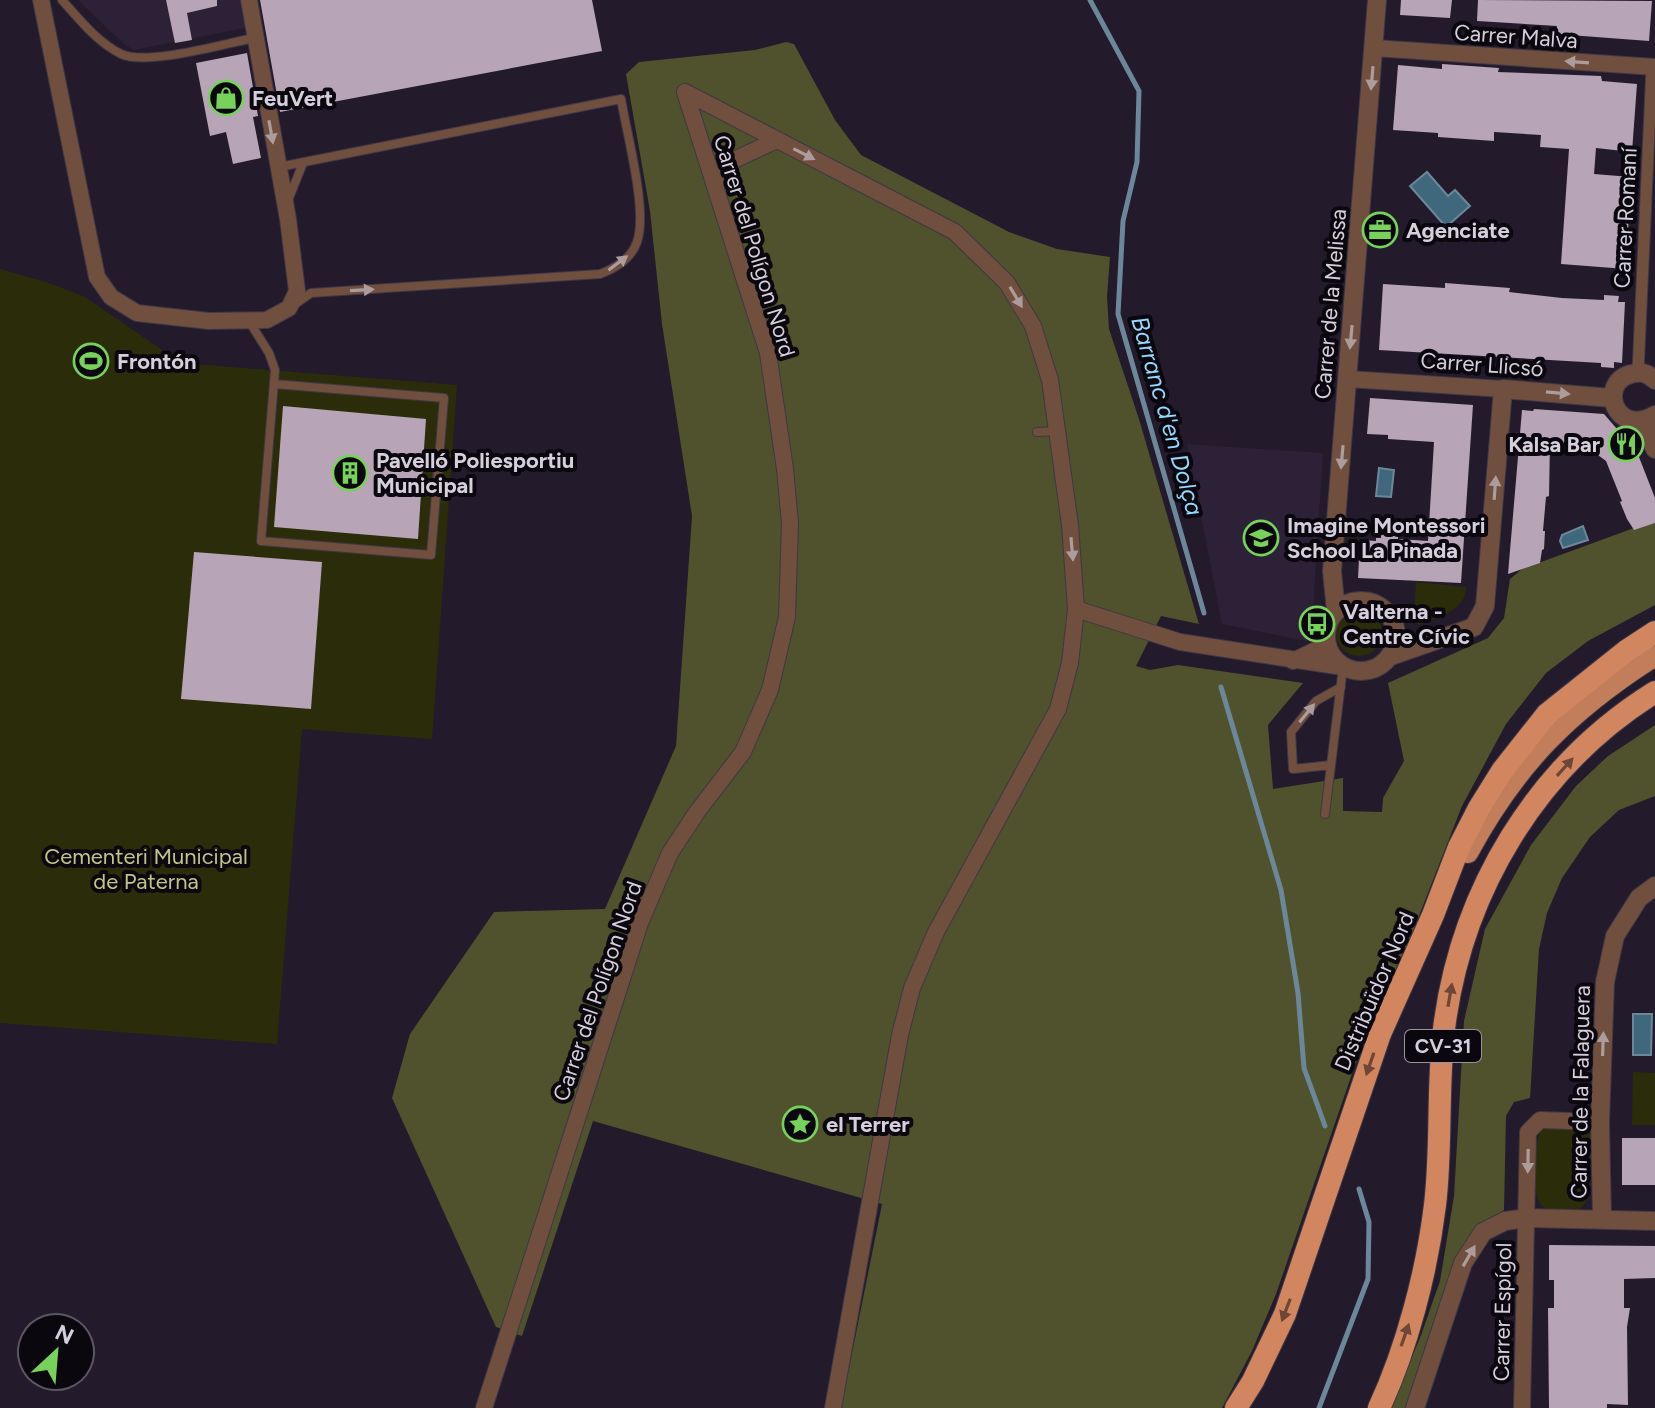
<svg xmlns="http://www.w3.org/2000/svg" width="1655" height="1408" viewBox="0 0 1655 1408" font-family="Figtree,sans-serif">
	<rect width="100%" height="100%" fill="#231a2b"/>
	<path fill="#2c2137" d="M78,0h167l5,27 -116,23 -9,-5z
		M1187,444l136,9 -12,189 -89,-18z"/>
	<path fill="#2b2d0a" d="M0,269l46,13 39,15 96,66 276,22 -25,354 -130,-10 -25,315 -277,-21z
		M1416,582l50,5c0,24 -28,30 -47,38l-5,-3z
		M1336 633a23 23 0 1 1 46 0a23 23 0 1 1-46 0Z
		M1633,1072l22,1v52h-23z
		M1542,1128l44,1 6,8 -2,60 -10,12c-10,0 -30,3 -38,-3 -12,-9 -8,-68 0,-78z"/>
	<path fill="#4f522c" d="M786,42l8,2 41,76 26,35 148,77 48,17 53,8 -3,40 2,32 30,90 60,205 -38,-8 -25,50 14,4 28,-5 125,18 -35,42 5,64 70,-11v33l39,1 1,-14 21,-37 -16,-78 100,-45 16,-20 6,-39 12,-10 112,-41 21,-5v82l-67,36 -42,32 -40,51 -44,82 -49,125 -50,111 -87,252 -24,57 -30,57h-381l41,-204 -289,-83 -71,215 -26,-9 -104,-229 18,-64 84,-122 111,-3 71,-163 16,-230 -30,-192 -12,-113 -24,-137 13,-12 116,-12z
		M1655,725v71l-36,14 -29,27 -28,41 -15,35 -8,36 -9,149 -16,4 -8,14 -2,94 -18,12 -80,186h-16l30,-70 20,-57 14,-85 10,-175 21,-92 46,-84 45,-59 32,-30z"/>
	<path fill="#3f687d" stroke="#6c8799" stroke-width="2" d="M1427,172l21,24 7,-6 15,16 -24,21 -36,-41z
		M1379,468l15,2 -3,27 -15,-1z
		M1583,526l5,14 -25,8 -3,-7 2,-6z
		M1633,1014h19l-1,41h-18z"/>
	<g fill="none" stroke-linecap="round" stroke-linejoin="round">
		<path stroke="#6c8799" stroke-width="5" d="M1090,0l49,91 -2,71 -14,59 -5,93 86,299
			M1221,687l60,203 17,103 6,75 21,58
			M1319,1408l49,-129 1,-57 -10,-33"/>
	</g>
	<path fill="#b7a4b6" d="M166,0h51v6l-30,7 5,27 -17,3z
		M260,0h332l10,51 -322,61z
		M1401,0h51l-2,18 -50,-3z
		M1478,0l174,1 -3,40 -93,-7 1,-8 -80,-5z
		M247,53l11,63 -5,1 8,41 -28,6 -7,-32 -16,4 -14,-73z
		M1442,64l57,4 -1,4 103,4 1,5 35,3 -5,68 -36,-4 -2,26 37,3 -5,92 -65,-5 8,-115 -29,-2 1,-12 -47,-3v9l-56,-4v-4l-45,-3 5,-65 44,4z
		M1445,283l65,5 -1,4 53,6 42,2v-5l15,1 -1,6h7l-3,61 -8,-1v6l-13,-1v-4l-222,-13 4,-66 62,4z
		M1370,398l103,7 -12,178 -103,-5 2,-38 16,1v-3h5v-3l17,1v3l30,2 3,-49 3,-50 -46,-3v-4l-21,-1z
		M283,406l143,13 -8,120 -144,-12z
		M1534,409l70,5 13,15 13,5 25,64v25l-21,7 -7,-11 -7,-17 2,-1 -16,-40 -23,-17 -19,-2 -1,3 -13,-3 -1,54 -3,1 -3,34h2l-1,18 -2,1 -2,13 -32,11 14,-164 11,1z
		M194,552l128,10 -11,147 -130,-10z
		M1622,1138h33v47h-33z
		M1549,1245l106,1v32l-31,1v29h6l-3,19 1,78 -21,-1v4h-58l-1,-100h6v-28h-5z"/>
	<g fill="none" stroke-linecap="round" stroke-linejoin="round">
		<g stroke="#3f3747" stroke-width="10">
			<path id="service" d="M62,0c18,20 35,42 59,54 26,12 103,-10 133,-16
				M279,167l342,-68c6,36 27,112 16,143 -6,17 -21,26 -37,32l-289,19 -17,12
				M289,198l14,-35
				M249,321l20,32 6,17 -14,171 170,14 13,-157 -170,-14
				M1037,432l21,-1
				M1331,765l-38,4 -2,-37 25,-31 25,-14
				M1325,814l18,-147"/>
		</g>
		<g stroke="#3f3747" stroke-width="13">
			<path id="pedestrian" d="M1638,372l14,-305"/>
		</g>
		<g stroke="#3f3747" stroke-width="18">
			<path id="minor" d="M41,0l56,277 14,20 26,16 72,8 58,-1 22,-12 8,-17 -9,-72 -39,-219
				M1374,48l281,19
				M685,92l270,140 52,51 26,43 17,54 20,145 6,84 -6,54 -12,46 -122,223 -24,56 -12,47 -67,373
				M716,186l18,-26 43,-20
				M1348,379l155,10
				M1076,609l104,33 163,25
				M1293,661l33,-16
				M484,1408l156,-485 30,-70 27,-41 46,-60 27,-62 17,-73 3,-94 -5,-54 -17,-116 -83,-261
				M1522,1408l6,-276 12,-12 60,2"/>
		</g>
		<g stroke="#3f3747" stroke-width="20">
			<path id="tertiary" d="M1655,380c-8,-7 -14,-9 -24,-6 -34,9 -16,64 24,41
				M1644,422l11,27
				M1326 636a35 35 0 1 1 70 0a35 35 0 1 1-70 0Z
				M1336,611l-4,-40 45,-571
				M1391,656l83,-29 11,-21 18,-217 109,9
				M1602,1219l-2,-97 5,-140 10,-46 24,-38 16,-12
				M1415,1408l48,-145 20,-31 22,-11 22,-3 128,3"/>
		</g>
		<g stroke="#3f3747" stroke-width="22">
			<path id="primary" d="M1468,853c48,-89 102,-143 187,-197"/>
		</g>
		<g stroke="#3f3747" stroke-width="24">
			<path id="trunk" d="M1236,1408l17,-27 32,-67 95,-280 53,-119 26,-68 20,-39 23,-37 45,-57 79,-63 29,-19
				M1379,1408c28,-60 48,-137 56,-203 7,-58 2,-118 9,-176 17,-137 92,-263 211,-337"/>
		</g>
		<use href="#service" stroke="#704f3e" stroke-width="8"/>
		<use href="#pedestrian" stroke="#704f3e" stroke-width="11"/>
		<use href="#minor" stroke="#704f3e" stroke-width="16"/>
		<use href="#tertiary" stroke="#704f3e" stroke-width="18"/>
		<use href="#primary" stroke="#c27d5a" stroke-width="20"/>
		<use href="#trunk" stroke="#d28660" stroke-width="22"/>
	</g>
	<defs><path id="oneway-solid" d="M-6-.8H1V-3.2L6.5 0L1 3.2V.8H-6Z" transform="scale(2)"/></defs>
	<g fill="#ad9c9c">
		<use href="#oneway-solid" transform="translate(1577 62) rotate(-176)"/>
		<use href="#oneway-solid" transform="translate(1372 78) rotate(95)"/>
		<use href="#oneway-solid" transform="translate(271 132) rotate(80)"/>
		<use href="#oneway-solid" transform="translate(804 154) rotate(27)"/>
		<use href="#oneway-solid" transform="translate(618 263) rotate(-37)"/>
		<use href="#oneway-solid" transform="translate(362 290) rotate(-3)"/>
		<use href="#oneway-solid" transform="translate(1016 297) rotate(59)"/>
		<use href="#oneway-solid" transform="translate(1351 337) rotate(95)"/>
		<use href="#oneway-solid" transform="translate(1558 393) rotate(5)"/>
		<use href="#oneway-solid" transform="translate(1342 457) rotate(95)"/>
		<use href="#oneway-solid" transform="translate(1495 488) rotate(-86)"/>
		<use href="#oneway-solid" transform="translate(1072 549) rotate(85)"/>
		<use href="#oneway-solid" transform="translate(1307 713) rotate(-51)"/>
		<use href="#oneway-solid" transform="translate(1603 1044) rotate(-88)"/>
		<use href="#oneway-solid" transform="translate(1528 1161) rotate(91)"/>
		<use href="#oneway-solid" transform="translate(1469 1256) rotate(-60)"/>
	</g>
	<g fill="#6e4637">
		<use href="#oneway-solid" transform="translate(1565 767) rotate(-48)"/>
		<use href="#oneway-solid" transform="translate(1450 995) rotate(-80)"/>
		<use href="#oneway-solid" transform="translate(1370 1064) rotate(109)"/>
		<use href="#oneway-solid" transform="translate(1286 1310) rotate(111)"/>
		<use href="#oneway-solid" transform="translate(1405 1335) rotate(-71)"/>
	</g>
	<defs>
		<g id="shop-ring" transform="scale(1.8)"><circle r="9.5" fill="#0a070e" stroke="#76d25a" stroke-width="1.5"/><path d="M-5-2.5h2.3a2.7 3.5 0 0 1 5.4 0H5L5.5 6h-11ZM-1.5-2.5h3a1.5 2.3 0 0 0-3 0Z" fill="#76d25a"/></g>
		<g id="office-ring" transform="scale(1.8)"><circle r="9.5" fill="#0a070e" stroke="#76d25a" stroke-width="1.5"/><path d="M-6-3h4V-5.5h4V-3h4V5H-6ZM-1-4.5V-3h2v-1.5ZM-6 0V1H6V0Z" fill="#76d25a"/></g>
		<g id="stadium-ring" transform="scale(1.8)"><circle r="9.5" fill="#0a070e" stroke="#76d25a" stroke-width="1.5"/><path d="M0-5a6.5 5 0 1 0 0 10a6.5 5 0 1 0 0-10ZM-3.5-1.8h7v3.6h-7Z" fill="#76d25a"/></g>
		<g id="restaurant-ring" transform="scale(1.8)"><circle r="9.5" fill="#0a070e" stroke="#76d25a" stroke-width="1.5"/><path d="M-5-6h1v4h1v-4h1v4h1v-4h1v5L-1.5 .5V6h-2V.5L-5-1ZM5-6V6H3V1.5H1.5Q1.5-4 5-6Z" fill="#76d25a"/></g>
		<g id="building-ring" transform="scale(1.8)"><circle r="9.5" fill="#0a070e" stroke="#76d25a" stroke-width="1.5"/><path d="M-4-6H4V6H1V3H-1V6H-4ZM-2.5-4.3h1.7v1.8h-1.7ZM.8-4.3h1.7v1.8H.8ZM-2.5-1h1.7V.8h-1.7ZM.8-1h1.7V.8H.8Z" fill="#76d25a"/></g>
		<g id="school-ring" transform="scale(1.8)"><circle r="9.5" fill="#0a070e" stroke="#76d25a" stroke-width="1.5"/><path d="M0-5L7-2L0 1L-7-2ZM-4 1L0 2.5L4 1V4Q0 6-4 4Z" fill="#76d25a"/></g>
		<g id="bus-ring" transform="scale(1.8)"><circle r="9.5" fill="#0a070e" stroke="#76d25a" stroke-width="1.5"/><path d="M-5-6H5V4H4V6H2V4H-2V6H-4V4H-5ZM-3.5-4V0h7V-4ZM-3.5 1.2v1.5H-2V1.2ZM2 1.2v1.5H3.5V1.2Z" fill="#76d25a"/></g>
		<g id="sight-ring" transform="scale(1.8)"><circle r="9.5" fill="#0a070e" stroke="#76d25a" stroke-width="1.5"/><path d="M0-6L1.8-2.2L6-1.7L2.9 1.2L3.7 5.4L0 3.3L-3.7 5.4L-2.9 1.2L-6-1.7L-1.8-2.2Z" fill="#76d25a"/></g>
	</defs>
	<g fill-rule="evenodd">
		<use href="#shop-ring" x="226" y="98"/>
		<use href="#office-ring" x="1380" y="230"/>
		<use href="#stadium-ring" x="91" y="361"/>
		<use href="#restaurant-ring" x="1626" y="444"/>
		<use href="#building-ring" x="350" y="473"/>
		<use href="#school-ring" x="1261" y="538"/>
		<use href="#bus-ring" x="1317" y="624"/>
		<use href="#sight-ring" x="800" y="1124"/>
	</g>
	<g text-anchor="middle" stroke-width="8" stroke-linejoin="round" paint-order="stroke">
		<rect fill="#0a070e" stroke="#98939e" stroke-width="2" x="1405" y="1030" width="76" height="32" rx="6"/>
		<g font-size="20" font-weight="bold" fill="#d5cfdb">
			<text x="1443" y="1053">CV-31</text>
		</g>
		<g font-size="22" fill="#d5cfdb" stroke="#0a070e">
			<text transform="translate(1516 36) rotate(4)" y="8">Carrer Malva</text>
			<text transform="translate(1625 218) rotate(-87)" y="8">Carrer Romaní</text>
			<text transform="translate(755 246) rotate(73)" y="8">Carrer del Polígon Nord</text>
			<text transform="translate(1330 304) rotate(-85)" y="8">Carrer de la Melissa</text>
			<text transform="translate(1482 364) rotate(4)" y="8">Carrer Llicsó</text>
			<text transform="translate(597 991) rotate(-71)" y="8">Carrer del Polígon Nord</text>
			<text transform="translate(1374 991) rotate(-67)" y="8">Distribuïdor Nord</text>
			<text transform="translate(1580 1092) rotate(-89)" y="8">Carrer de la Falaguera</text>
			<text transform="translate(1502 1312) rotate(-89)" y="8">Carrer Espígol</text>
		</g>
		<g font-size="22" font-weight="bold" fill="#d5cfdb" stroke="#0a070e" text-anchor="start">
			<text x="252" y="106">FeuVert</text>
			<text x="1406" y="238">Agenciate</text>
			<text x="117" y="369">Frontón</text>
			<text x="1600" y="452" text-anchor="end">Kalsa Bar</text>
			<text x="376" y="468">Pavelló Poliesportiu<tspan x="376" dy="25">Municipal</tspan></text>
			<text x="1287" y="533">Imagine Montessori<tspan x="1287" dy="25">School La Pinada</tspan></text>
			<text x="1343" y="619">Valterna -<tspan x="1343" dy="25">Centre Cívic</tspan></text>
			<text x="826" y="1132">el Terrer</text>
		</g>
		<g font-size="22" fill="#c1c685" stroke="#0a070e">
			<text x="146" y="864">Cementeri Municipal<tspan x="146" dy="25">de Paterna</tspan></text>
		</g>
		<g font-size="24" font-style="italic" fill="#92d9fd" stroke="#0a070e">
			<text transform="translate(1167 416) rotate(74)" y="8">Barranc d'en Dolça</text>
		</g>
	</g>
	<g transform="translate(56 1352) rotate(26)"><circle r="38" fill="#0a070e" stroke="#5b5760" stroke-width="2"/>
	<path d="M0-6L14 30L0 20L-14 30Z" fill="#76d25a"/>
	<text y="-12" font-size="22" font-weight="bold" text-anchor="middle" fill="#d5cfdb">N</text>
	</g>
</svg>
